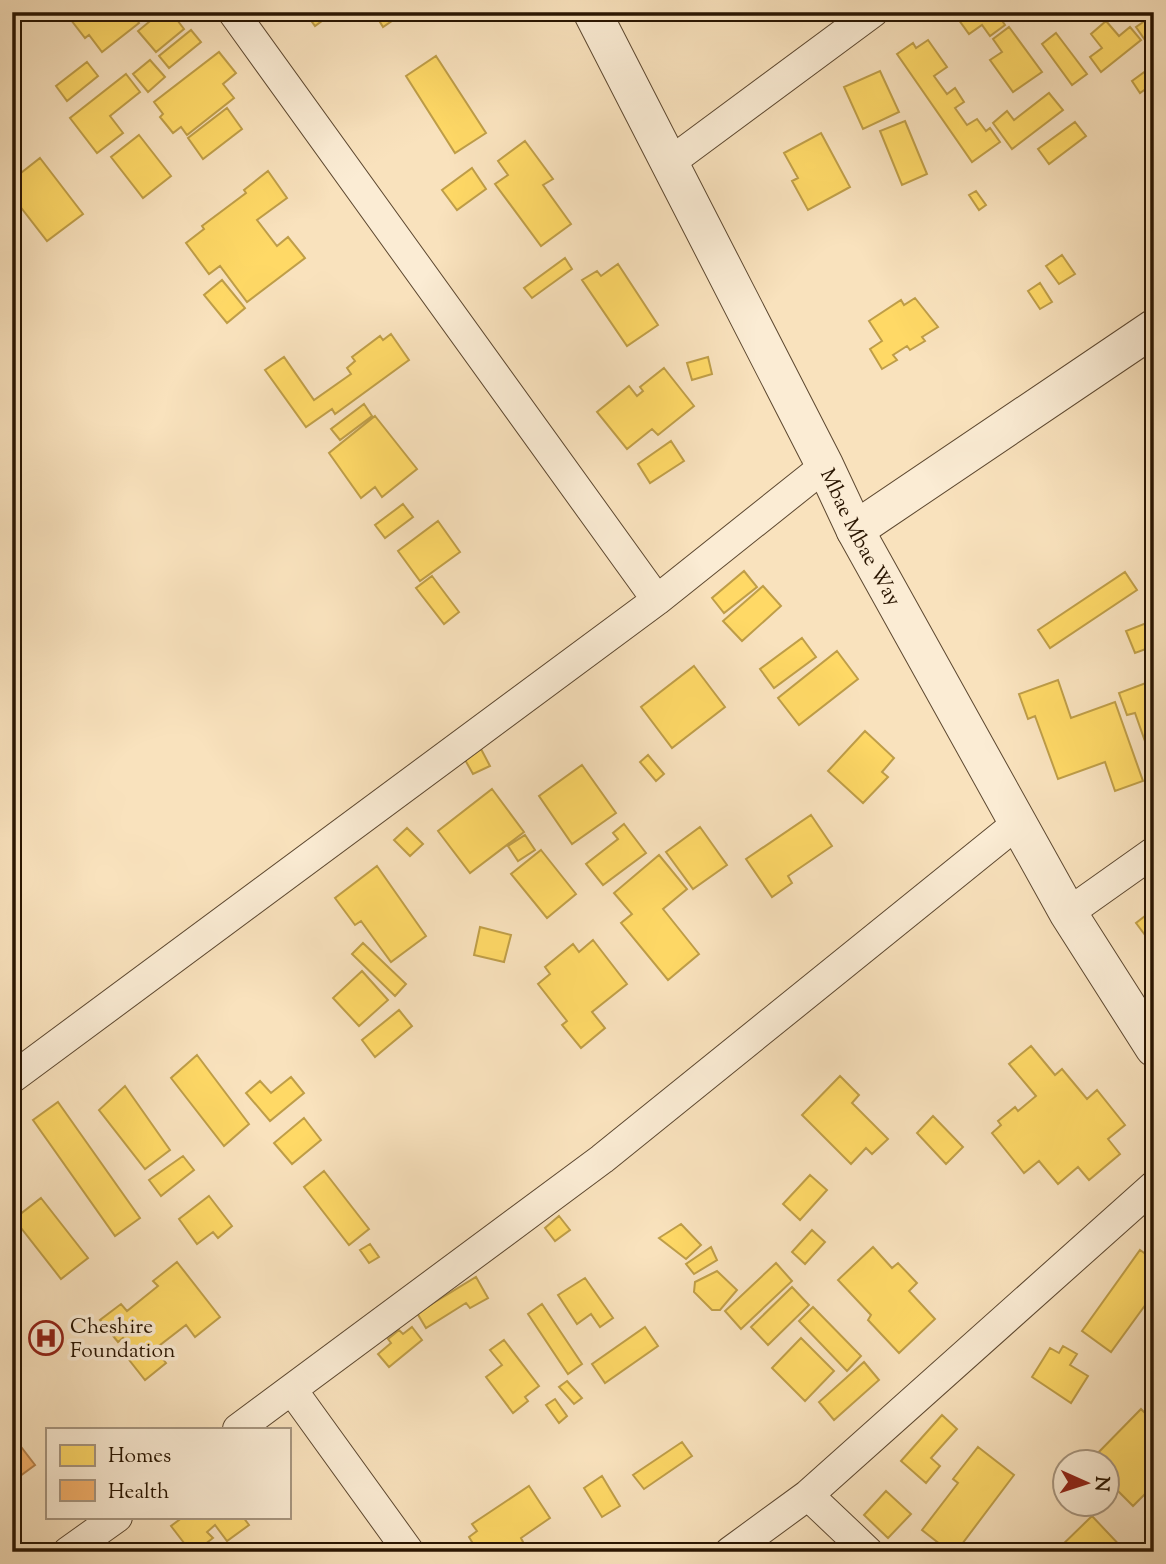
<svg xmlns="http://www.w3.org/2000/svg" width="1166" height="1564" viewBox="0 0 1166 1564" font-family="'Sorts Mill Goudy',serif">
	<rect width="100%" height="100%" fill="#f9e2bd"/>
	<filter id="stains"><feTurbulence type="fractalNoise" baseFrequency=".00286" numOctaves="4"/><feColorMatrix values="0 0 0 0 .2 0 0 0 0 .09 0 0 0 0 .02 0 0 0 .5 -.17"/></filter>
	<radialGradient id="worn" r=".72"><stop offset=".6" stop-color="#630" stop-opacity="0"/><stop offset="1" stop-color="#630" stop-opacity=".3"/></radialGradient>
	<path fill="#ffd966" stroke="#bf9e48" stroke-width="2" d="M78,12h54l7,11 -37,29 -13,-17 -4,3 -14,-18 8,-6z
		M161,12h10l13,17 -28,23 -18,-21z
		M305,12h23l2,3 -15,11z
		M374,12h31l-22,15z
		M962,12h34l9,13 -15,11 -8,-11 -13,9 -13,-18z
		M1103,12h17l-11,8z
		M1149,18l5,6v10l-9,6 -9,-13z
		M1106,21l13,15 11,-9 11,13 -40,32 -11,-15 12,-9 -11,-14z
		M1009,27l33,45 -29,20 -23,-32 12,-8 -9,-13z
		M191,30l10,12 -32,26 -10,-12z
		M1056,33l31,41 -15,11 -30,-41z
		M928,40l19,27 -13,9 13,18 8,-6 9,14 -9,6 12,17 10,-6 9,12 4,-3 10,14 -28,20 -75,-108 16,-11 3,5z
		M219,52l17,21 -13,11 11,14 -47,37 -6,-8 -8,6 -13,-16 3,-3 -9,-12z
		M436,56l50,77 -31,20 -49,-77z
		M150,60l15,17 -17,15 -15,-18z
		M87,62l11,14 -31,25 -11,-15z
		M1154,65v18l-14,10 -8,-12z
		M880,71l19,41 -36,17 -19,-42z
		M126,74l14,18 -30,24 13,17 -26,20 -27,-35z
		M1049,93l14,17 -51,39 -19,-26 14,-12 7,9z
		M227,108l15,21 -39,30 -15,-21z
		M905,121l22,53 -25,11 -22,-54z
		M1075,122l11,14 -37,28 -11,-15z
		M821,133l29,54 -42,23 -16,-29 6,-3 -14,-25z
		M139,135l32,41 -28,22 -32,-41z
		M525,141l28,38 -10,6 28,39 -30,22 -46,-62 13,-9 -10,-14z
		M40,158l43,56 -36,27 -35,-45v-16z
		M472,168l14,21 -29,21 -15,-20z
		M268,171l19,27 -30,22 20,26 11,-9 17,21 -58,44 -27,-36 -11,8 -23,-31 18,-14 -2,-3 44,-33 -2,-3z
		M976,191l10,14 -7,5 -10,-15z
		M1062,255l13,19 -16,10 -13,-18z
		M565,258l7,11 -40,29 -8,-10z
		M618,264l40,61 -31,21 -45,-66 15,-9 4,5z
		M222,280l23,28 -18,15 -23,-28z
		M1040,283l12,19 -12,7 -12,-18z
		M915,298l23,29 -16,10 3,4 -15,9 -3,-4 -14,9 4,5 -15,9 -12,-20 12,-8 -13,-20 32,-21 3,5z
		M391,334l18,26 -74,54 -3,-5 -26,18 -41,-57 19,-13 30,43 37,-26 -4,-6 8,-7 -3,-4 28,-21 3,4z
		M708,357l4,17 -20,6 -5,-17z
		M664,368l30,38 -36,29 -6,-6 -25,20 -30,-37 32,-26 8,10 6,-5 -3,-4z
		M364,404l8,12 -32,24 -9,-11z
		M375,416l42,53 -35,28 -7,-10 -14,11 -32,-45z
		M671,441l13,20 -34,22 -12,-19z
		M403,504l10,13 -28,21 -10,-13z
		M438,521l22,31 -40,29 -22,-30z
		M744,571l13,16 -33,26 -12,-15z
		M1125,572l12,18 -87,58 -12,-18z
		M432,576l27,36 -15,12 -28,-36z
		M763,586l18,20 -39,35 -19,-20z
		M1149,622l5,12v12l-19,7 -9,-22z
		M802,638l14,19 -42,31 -14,-19z
		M837,651l21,28 -59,46 -21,-27z
		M694,666l31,41 -53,41 -31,-41z
		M1058,680l13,38 44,-16 28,79 -28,10 -10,-29 -47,17 -23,-63 -7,3 -9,-25z
		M1154,680v64l-7,3 -12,-34 -8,2 -8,-22z
		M865,731l29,27 -12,14 6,5 -25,26 -35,-32z
		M481,749l9,17 -17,8 -9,-16z
		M648,755l16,19 -8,7 -16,-19z
		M582,765l34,48 -44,31 -33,-48z
		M492,789l32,43 -54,41 -32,-42z
		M811,815l21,31 -44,30 4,7 -20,14 -26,-38z
		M624,824l22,29 -43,32 -17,-21 32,-25 -5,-6z
		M700,827l27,38 -34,24 -27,-37z
		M407,828l16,16 -13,12 -16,-16z
		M525,835l10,15 -17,11 -10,-15z
		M541,850l35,44 -29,24 -36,-44z
		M659,855l28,34 -24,20 36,45 -31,26 -47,-57 11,-9 -18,-21z
		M377,866l49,70 -35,26 -30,-41 -6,4 -20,-27z
		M1154,909v38l-18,-24z
		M480,927l31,8 -7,27 -30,-7z
		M593,940l34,44 -35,28 13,16 -24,20 -19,-23 5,-4 -29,-37 12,-10 -5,-7 28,-23 6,8z
		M363,943l43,41 -11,12 -43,-42z
		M362,971l26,29 -29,26 -26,-28z
		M399,1010l13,16 -37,31 -13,-17z
		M1031,1046l24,29 7,-6 25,30 10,-9 28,35 -17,14 12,15 -31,26 -11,-13 -20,17 -19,-23 -15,12 -32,-40 9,-8 -3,-4 17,-14 3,4 18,-15 -27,-32z
		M197,1055l52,69 -25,22 -53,-68z
		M840,1076l19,19 -7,8 36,36 -16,15 -6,-6 -15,16 -49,-49z
		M291,1077l13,16 -34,28 -24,-28 14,-12 11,12z
		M125,1086l45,64 -25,19 -46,-59z
		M58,1102l82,116 -25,18 -82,-116z
		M933,1116l30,31 -17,17 -29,-31z
		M304,1118l17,22 -29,24 -18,-21z
		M183,1156l11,14 -33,26 -12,-16z
		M324,1171l45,58 -20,16 -45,-58z
		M810,1175l17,15 -27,30 -17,-16z
		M209,1196l23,30 -14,12 -5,-6 -16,12 -18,-25z
		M41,1198l47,60 -27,21 -47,-60z
		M559,1216l11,14 -15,11 -10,-13z
		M681,1224l20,21 -15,14 -27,-21z
		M812,1230l13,12 -20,22 -13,-12z
		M370,1244l9,13 -10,6 -9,-13z
		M711,1247l6,13 -23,14 -8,-10z
		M873,1247l19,21 6,-5 19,20 -8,8 26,28 -36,34 -31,-33 3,-5 -33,-35z
		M1140,1250l14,10v33l-43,59 -29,-21z
		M177,1262l43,55 -25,20 -9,-12 -31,24 11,14 -21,17 -19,-24 7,-5 -10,-13 -5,4 -18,-22 21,-16 6,7 31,-25 -5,-5z
		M776,1263l16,18 -51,48 -16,-18z
		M717,1271l20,19 -17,20h-8l-18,-18 1,-10z
		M476,1277l12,21 -18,10 -4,-5 -40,25 -9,-15z
		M585,1278l28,40 -13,9 -9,-13 -14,10 -19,-29z
		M792,1287l17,18 -41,40 -17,-18z
		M542,1304l40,60 -14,10 -40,-60z
		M813,1307l48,49 -14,15 -48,-50z
		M412,1327l10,13 -33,27 -11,-13 13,-11 -3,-4 11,-9 4,4z
		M645,1327l13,19 -53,37 -13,-19z
		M801,1338l33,33 -29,30 -33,-33z
		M504,1340l35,46 -14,11 3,4 -15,12 -27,-36 16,-12 -12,-15z
		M1063,1346l14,8 -7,11 18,11 -17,27 -39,-26 18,-29 9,5z
		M864,1362l15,18 -45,40 -15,-18z
		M567,1381l15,17 -8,6 -15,-17z
		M555,1399l12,17 -8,7 -13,-18z
		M1141,1409l13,13v63l-21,21 -27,-27v-17h-17z
		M942,1415l15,14 -26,29 9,8 -14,17 -25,-22z
		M682,1442l10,14 -48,33 -11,-14z
		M978,1447l36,28 -58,77h-6l-28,-22 36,-47 -5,-4z
		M602,1476l18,30 -18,11 -18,-29z
		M529,1486l21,32 -29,20 2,4 -14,10h-31l-9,-15 8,-6 -5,-7z
		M886,1491l25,23 -23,24 -24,-23z
		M1092,1516l34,36h-71z
		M183,1517h60l6,8 -22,16 -12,-16 -8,7 6,6 -18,14h-4l-20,-26z"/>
	<path fill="#f6b26b" stroke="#b8834b" stroke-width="2" d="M12,1435l23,30 -23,17z"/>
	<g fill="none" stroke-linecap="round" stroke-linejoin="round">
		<g stroke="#5d4830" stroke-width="32">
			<path id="minor" d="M233,12l424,588
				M669,163l204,-151
				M1068,913l86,-61
				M12,1078l645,-478 168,-134
				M292,1390l117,162
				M238,1429l364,-270 416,-336
				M808,1495l60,57
				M68,1552l49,-35
				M730,1552l78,-57 346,-309"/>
		</g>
		<g stroke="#5d4830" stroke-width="39">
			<g id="tertiary">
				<path id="s1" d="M592,12l233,454 30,64 213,383 86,135"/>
				<path d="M855,530l299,-202"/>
			</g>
		</g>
		<use href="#minor" stroke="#fbecd4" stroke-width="30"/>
		<use href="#tertiary" stroke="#fbecd4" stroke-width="37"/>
	</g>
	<defs>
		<g id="hospital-ring" transform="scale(1.75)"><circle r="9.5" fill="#fbecd4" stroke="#8f2418" stroke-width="1.5"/><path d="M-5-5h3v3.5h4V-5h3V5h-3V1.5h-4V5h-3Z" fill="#8f2418"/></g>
	</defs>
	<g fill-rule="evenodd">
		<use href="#hospital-ring" x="46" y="1338"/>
	</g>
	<g text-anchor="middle" stroke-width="7" stroke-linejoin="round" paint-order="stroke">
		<g font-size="21" fill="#291501" stroke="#fbecd4">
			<text dy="7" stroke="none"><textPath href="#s1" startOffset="590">Mbae Mbae Way</textPath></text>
		</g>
		<g font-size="21" fill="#291501" stroke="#fbecd4" text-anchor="start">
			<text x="70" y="1333">Cheshire<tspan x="70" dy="24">Foundation</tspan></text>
		</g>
	</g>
	<rect width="1166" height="1564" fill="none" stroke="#f9e2bd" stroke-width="42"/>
	<rect x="14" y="14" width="1138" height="1536" fill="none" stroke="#291501" stroke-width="3.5"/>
	<rect x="21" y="21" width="1124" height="1522" fill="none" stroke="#291501" stroke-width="2"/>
	<rect x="46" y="1428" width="245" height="91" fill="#fbecd4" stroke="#a79680" stroke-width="2"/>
	<rect x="60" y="1445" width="35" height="21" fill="#ffd966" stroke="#a79680" stroke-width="2"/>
	<text x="108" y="1462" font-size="21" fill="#291501">Homes</text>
	<rect x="60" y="1480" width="35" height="21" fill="#f6b26b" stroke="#a79680" stroke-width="2"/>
	<text x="108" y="1498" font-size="21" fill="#291501">Health</text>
	<g transform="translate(1086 1483) rotate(93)"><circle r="33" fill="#fbecd4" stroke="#a79680" stroke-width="2"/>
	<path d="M0-5L12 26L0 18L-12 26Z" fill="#8f2418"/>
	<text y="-10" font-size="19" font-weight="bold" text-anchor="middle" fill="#291501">N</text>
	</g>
	<rect width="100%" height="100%" filter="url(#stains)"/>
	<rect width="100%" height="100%" fill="url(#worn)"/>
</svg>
